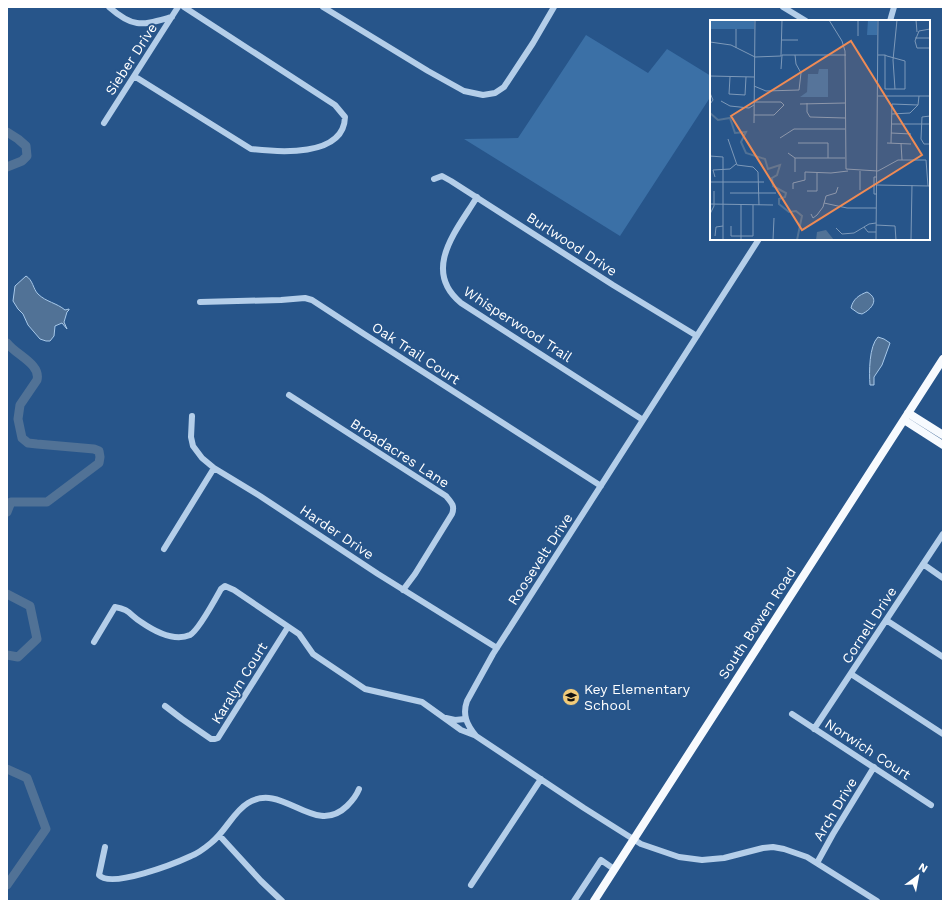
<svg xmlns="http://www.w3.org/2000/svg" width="950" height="908" viewBox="0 0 950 908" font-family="'Work Sans',sans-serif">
	<rect width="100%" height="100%" fill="#27558a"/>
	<path fill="#3b70a6" d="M586,35l62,38 19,-24 44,27v20l-91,140 -156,-97 54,-1z"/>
	<path fill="#517296" stroke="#a8c9ea" d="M26,276c7,4 7,13 12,18 8,8 19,9 27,16l4,-1v1l-2,2 -3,10 3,7 -5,-6 -7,3 -1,10 -4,5h-4l-6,-2 -12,-14 -5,-11 -5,-5 -5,-8 2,-15z
		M867,292c13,7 5,17 -5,22l-4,-1 -7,-5c2,-9 8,-13 16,-16z
		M878,337l6,2 6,4 -8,22 -8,12v8h-4c-1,-13 -1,-39 8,-48z"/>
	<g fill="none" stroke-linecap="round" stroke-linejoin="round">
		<path stroke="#517296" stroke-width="9" d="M7,132l11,7 8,7 1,10 -5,5 -15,6
			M7,343c9,12 34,21 30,37l-17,25 -2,14 4,19 6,5 9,1 57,5 5,2 1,6 -1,6 -52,39h-36l-4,10
			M7,594l23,12 7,33 -19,18 -11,-2
			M7,769l20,9 19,51 -39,56"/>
		<path stroke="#b4cee9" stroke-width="6" d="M109,7c25,22 33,18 63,10
			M323,7l105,64 36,20 19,4 12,-2 9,-6 29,-44 21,-36
			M783,7l23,14
			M890,21l4,-14
			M134,76l117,73c26,3 93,9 94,-32l-10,-12 -151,-98
			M104,123l74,-116
			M434,179l8,-3 9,5 162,104 84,51
			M477,197c-20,33 -56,73 -16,106l182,117
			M759,239l-266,415 -26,47c-5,14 0,24 9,35l108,72 57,36 38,13 23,3 22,-2 39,-10 10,-1 11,2 23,8 70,44
			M200,302l81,-2 24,-2 7,2 52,34 237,152
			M289,395l157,101c6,7 9,10 6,18l-37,60 -12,16
			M192,416l-1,21 2,9 9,12 12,10 46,28 118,78 119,74
			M164,549l50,-81
			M923,564l20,14
			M886,620l57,37
			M94,642l21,-35c14,2 15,8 26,15 13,9 33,20 49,13 8,-4 26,-37 31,-46l4,-3 9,4 65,44 14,20 52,35 57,13 39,28 13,5
			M851,674l92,60
			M165,706l17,13 29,20h4l3,-1 70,-111
			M792,714l139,91
			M446,718l9,2 10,-1
			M814,729l129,-195
			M219,835l42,46 21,20
			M105,847l-6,28c12,14 77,-12 92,-19 8,-3 14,-8 20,-13 15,-12 22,-31 37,-40 35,-22 66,35 99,3 5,-5 9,-9 12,-17
			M817,863l16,-29 41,-67
			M471,885l70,-106
			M574,901l27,-41 13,9"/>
		<path stroke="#f7fafe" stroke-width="8" d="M908,413l35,22
			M904,420l39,25
			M594,901l349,-542"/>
	</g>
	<defs>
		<g id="school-disc" transform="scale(0.9)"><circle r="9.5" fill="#f2cb79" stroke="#27558a"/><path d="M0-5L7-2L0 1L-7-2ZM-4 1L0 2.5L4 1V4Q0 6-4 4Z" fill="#111"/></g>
	</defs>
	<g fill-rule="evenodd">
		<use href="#school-disc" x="571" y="697"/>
	</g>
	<g text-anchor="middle" stroke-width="4" stroke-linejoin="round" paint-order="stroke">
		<g font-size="14" fill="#fff" stroke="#27558a">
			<text transform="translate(131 59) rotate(-57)" y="5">Sieber Drive</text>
			<text transform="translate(572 244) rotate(33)" y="5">Burlwood Drive</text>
			<text transform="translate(518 324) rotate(33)" y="5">Whisperwood Trail</text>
			<text transform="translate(416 353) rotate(33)" y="5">Oak Trail Court</text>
			<text transform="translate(400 453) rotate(33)" y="5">Broadacres Lane</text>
			<text transform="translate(337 532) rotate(34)" y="5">Harder Drive</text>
			<text transform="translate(540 559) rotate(-57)" y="5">Roosevelt Drive</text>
			<text transform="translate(757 623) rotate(-57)" y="5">South Bowen Road</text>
			<text transform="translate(869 625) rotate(-57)" y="5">Cornell Drive</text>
			<text transform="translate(239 683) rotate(-58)" y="5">Karalyn Court</text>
			<text transform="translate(868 749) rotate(33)" y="5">Norwich Court</text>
			<text transform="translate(835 809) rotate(-59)" y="5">Arch Drive</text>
		</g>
		<g font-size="14" fill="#fff" stroke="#27558a" text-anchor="start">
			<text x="584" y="694">Key Elementary<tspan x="584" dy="16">School</tspan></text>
		</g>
	</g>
	<g transform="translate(710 20)">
		<rect width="220" height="220" fill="#27558a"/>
		<path d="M0,0h44v9h-44zM158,0h9v15h-10zM109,49h9v28h-28l7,-5 1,-18h10z" fill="#3b70a6"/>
		<path d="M116,210l8,10h-18l1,-8z" fill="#517296"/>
		<path fill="none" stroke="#517296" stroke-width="2" d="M0,93l8,7 12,-2 5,15 11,-1 -5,10 5,11 19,6 3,10 12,-4 -3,10 -5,3 1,8 13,7 -1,4 -6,2v5l10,8 7,-1 6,5 -5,24"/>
		<path fill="none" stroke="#7d99b9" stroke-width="1" d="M119,0l13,21 3,10 1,118 32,2 20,-11h28l2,26M206,0l1,12M220,9l-11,2 -4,10 2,7h13M148,16v-16M205,18h14M72,20h16M0,22l21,3 24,12 26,-1 1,-36M26,28v-19M168,35h7l2,1 18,5v28h-20v-34M71,49l1,-14h64M0,56l44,1M20,57l-1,17 16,1 1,-18M44,66l12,5 33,-1 2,-17 -5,-9 -1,-9M185,69l-2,-29 4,-40M0,73l3,7 -3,4M168,76h52M11,81l9,5 19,2 5,-3M97,83v9l3,5 35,1M90,84l45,-1M182,94l18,-1 8,-8 1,-9M44,95h20l10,-10 -3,-3h-27M220,96l-8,1 -1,22 3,5h6M44,103l1,-103M181,104h39M181,113l20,1M70,118l14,-9h51M18,119l9,26 16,2 5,5 1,33M88,123h30v15M177,123l24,1M181,123l1,-39 26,1M191,123l1,17M78,133l7,5h50M0,136l13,1v83M85,138v14M5,157l-2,-7 17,-1 6,-5M0,162h54M167,165l53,1M83,169v-6l12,-3v-8l26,1 17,-2M150,170v-19M97,171h10v-19M20,173h46M167,174h-3v-17h3M114,183l23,5h29M0,184l63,1M31,184v36M0,194l4,-8v-15M101,194l2,4 4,-3 6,-8 3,-11 10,-3 2,-6M166,205l19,1 1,14M21,206v10h22v-31M154,207l4,5h8M126,208l6,6 12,-1 15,-9 7,-1M5,216l1,-9 7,-1M201,219l1,-54M63,220l1,-22M166,220l2,-220"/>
		<path fill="#ef8b55" fill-opacity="0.15" stroke="#ef8b55" stroke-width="2" d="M141,21l71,114 -120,75 -71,-114z"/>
		<rect width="220" height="220" fill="none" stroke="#fff" stroke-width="2"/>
	</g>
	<rect width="950" height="908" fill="none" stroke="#ffffff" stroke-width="16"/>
	<g transform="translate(918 876) rotate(32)" stroke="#27558a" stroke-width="3" paint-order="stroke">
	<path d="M0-3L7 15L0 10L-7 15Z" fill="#ffffff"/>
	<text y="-6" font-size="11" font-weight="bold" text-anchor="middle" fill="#ffffff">N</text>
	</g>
</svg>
